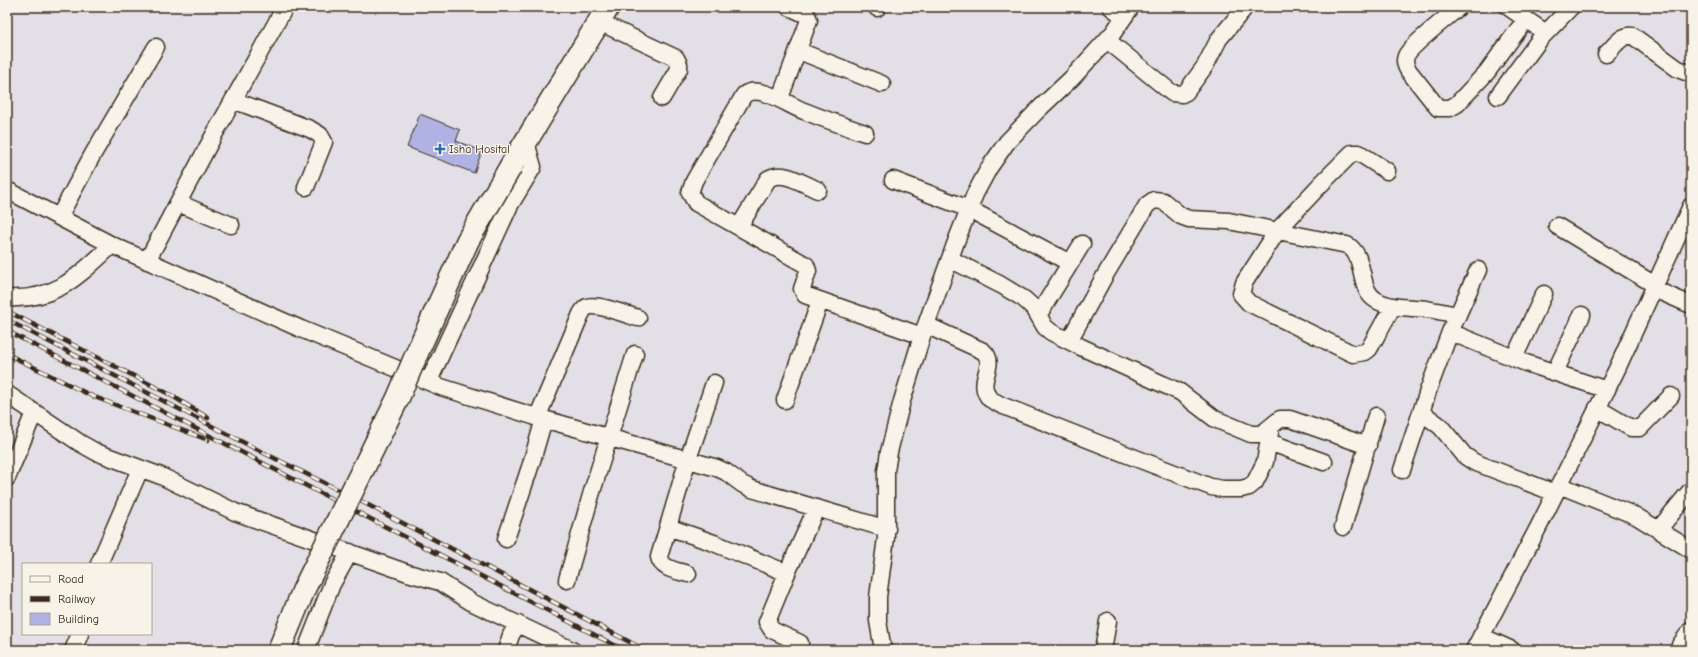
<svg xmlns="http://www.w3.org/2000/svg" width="1698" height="657" viewBox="0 0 1698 657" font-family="'Comic Neue',sans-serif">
	<rect width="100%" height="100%" fill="#e2e0e6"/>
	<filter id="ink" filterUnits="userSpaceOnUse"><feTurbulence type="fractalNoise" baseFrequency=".025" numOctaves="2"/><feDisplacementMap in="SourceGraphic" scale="8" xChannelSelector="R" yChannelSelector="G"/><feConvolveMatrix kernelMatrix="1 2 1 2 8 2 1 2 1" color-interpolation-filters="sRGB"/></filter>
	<g filter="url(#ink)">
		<path fill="#b0b2e3" stroke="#3b2a1e" d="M420,114l40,16 -4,11 26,10 -8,22 -67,-26z"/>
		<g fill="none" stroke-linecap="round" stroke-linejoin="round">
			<g stroke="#3b2a1e" stroke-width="19">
				<path id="minor" d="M877,7v1
					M1111,7l13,10
					M1459,7c-10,9 -49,39 -53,49 -2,5 -1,9 2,14l30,38h12l7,-4 30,-32 39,-53
					M1508,7l38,26
					M599,22l77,36 3,6v5l-17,29
					M1107,40l65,53 10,1 4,-2 19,-26 14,-27 24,-29
					M799,51l83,33
					M1606,54c8,-7 15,-20 27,-18l45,33 8,3h5
					M1498,96l42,-57 31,-32
					M780,98l29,-78 -2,-5 -18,-8
					M233,100l77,29 10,6 4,7 -18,45
					M865,133c-21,-7 -41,-14 -61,-22 -15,-5 -45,-28 -60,-16l-50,86 -4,12 6,10 110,62 2,6 -6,18 3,6 117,41
					M1387,171l-28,-18h-7l-31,31 -43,46 -34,53 -3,11 8,9 104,51 12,-2 4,-3 24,-43
					M893,180l76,29 101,54
					M7,190l105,55 189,84 140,58 92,29 184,52 9,4 16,12 10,5 135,40
					M178,203l53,22
					M59,217l34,-63 63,-107
					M1557,226l98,59
					M739,227l29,-48c15,-10 35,5 50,11
					M950,259l51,26 23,14 10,9 11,19 6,5 30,15 99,45 35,27 36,15h8l5,-2 16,-13h10l78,27
					M147,261l68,-128 70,-126
					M1654,289l37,16
					M7,298c49,3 71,-22 105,-53
					M1039,314l43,-70
					M926,325l57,26c16,14 -9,30 7,48l11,6 137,54 73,28 12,2h18l8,-2 6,-5 10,-20 6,-35
					M1450,332l76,31 81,27
					M1069,341l35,-64 43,-72 7,-5 9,1 18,15 8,3 40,2 118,24c20,11 10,44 29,55 14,9 35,7 51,9 11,2 21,4 31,6
					M1514,358l30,-64
					M1555,372l27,-57
					M429,381l81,-176 23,-38 -7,-25
					M7,394l73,49 16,9 65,24 74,36 173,61 32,9 31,20 101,48
					M785,400l35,-99
					M1597,408l34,20h9l31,-32
					M1421,412l19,14 25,30 9,6 81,31
					M537,418l44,-104c2,-3 3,-6 6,-7 9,-4 41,8 51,11
					M1269,442l55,20
					M1402,470l27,-82 21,-56 28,-62
					M7,478l27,-65
					M1559,485l77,31 55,34
					M668,527l46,16 73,30
					M1343,527l33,-111
					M1659,529l32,-39
					M506,539l25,-75 13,-45
					M99,564l41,-95
					M688,574c-10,-3 -27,-5 -29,-17l29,-98 26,-76
					M567,580l24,-85 44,-141
					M1481,636l31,14
					M800,643l-28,-13 -5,-8 20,-49 29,-64
					M73,650l7,-16
					M306,650l26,-66 18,-32
					M506,650l5,-15 7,-11
					M883,650l-5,-29v-24l8,-59v-67l3,-19 13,-51 20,-65 35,-97 18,-45 14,-26 18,-26 32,-33 33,-31 41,-45 18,-26
					M1103,650l5,-29
					M1474,650l65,-124 78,-157 74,-163
					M1679,650l1,-5 11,-15"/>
			</g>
			<g stroke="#3b2a1e" stroke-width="25">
				<path id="highway" d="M511,166l97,-159"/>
			</g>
			<use href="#minor" stroke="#f7f3e8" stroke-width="16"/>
			<use href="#highway" stroke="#f7f3e8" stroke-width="22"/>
			<g stroke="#3b2a1e" stroke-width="4.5">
				<path id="rail" d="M7,311l162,83 39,24
					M7,320l257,133 87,43 294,154
					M7,331l617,319
					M7,354l85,42 116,44"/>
			</g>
			<use href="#rail" stroke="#f7f3e8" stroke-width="3" stroke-dasharray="9" stroke-linecap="butt"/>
			<g stroke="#3b2a1e" stroke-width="25" stroke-linecap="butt">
				<path id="highway-bridge" d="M279,650l25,-61 94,-191 22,-52 48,-106 43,-74"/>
			</g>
			<use href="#highway-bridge" stroke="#f7f3e8" stroke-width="22"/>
		</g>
	</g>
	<path fill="#1f6fb2" stroke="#f7f3e8" stroke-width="1.5" d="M438 143h4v4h4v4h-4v4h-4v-4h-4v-4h4z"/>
	<g text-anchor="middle" stroke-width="3" stroke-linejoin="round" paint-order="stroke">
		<g font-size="12" fill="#3b2a1e" stroke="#f7f3e8" text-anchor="start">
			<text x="449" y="153">Isha Hosital</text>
		</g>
	</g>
	<rect width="1698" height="657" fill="none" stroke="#f7f3e8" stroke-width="24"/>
	<rect x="12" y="12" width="1674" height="633" fill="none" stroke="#3b2a1e" stroke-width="1.5" filter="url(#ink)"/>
	<rect x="22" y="563" width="130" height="72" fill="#f7f3e8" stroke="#aca397"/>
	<rect x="30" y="576" width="20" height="6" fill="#f7f3e8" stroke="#aca397"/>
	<text x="58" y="583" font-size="12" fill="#3b2a1e">Road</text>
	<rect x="30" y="596" width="20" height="6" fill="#3b2a1e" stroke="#aca397"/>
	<text x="58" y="603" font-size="12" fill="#3b2a1e">Railway</text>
	<rect x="30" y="613" width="20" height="12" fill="#b0b2e3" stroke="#aca397"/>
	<text x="58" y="623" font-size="12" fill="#3b2a1e">Building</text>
</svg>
